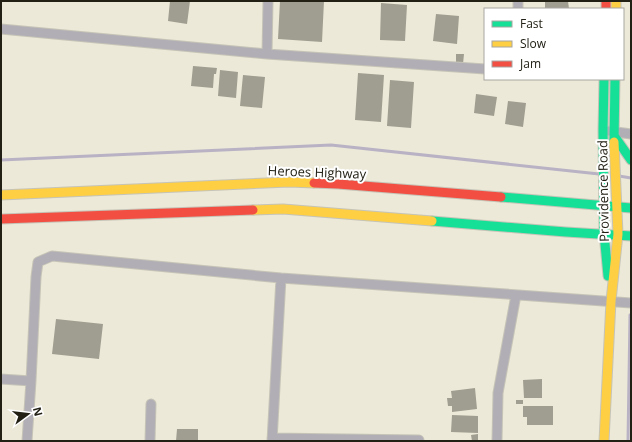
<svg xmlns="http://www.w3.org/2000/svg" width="632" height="442" viewBox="0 0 632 442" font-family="'Open Sans',sans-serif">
	<rect width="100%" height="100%" fill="#ece9d8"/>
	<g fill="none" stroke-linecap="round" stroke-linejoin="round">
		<path stroke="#b8b2c4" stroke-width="3" d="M1,160l330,-15 268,29
			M619,176l12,2
			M628,441l2,-126"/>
	</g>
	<path fill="#a09e90" d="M170,1h20l-3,23 -19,-3z
		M280,1h44l-2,41 -44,-3z
		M545,1h23l1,8h-24z
		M381,3l26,2 -2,36 -25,-1z
		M436,14l23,2 -2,28 -24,-3z
		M456,54h8l-1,10 -7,-1z
		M193,66l24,2 -1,6h-2l-1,14 -22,-2z
		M220,70l18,2 -2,26 -18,-2z
		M358,73l26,2 -3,47 -26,-2z
		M243,75l22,2 -3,31 -22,-2z
		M390,80l24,2 -3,46 -24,-2z
		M476,94l21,3 -3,19 -20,-3z
		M508,101l18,2 -3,24 -18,-3z
		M56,319l47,5 -4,35 -47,-5z
		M542,379v19h-18l-1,-18z
		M475,388l2,21 -25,3v-6h-4l-1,-8h5l-1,-7z
		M516,400h7v4h-7z
		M523,406h30v19h-26v-8h-4z
		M452,415l26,1v17l-27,-1z
		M177,429h21v12h-22z
		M478,434v7h-6l-1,-6z"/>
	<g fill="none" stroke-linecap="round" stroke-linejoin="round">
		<g stroke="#c6c4b7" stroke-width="11">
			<path id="street" d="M518,9v-8
				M1,29l266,25 218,15
				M267,54l1,-53
				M609,131l22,3
				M1,379l30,2
				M272,438l147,2
				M27,441l4,-60 5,-104 2,-15 14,-6 229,22 350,25
				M150,441l1,-37
				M272,441l9,-163
				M497,441l1,-48 18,-98"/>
		</g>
		<g stroke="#c6c4b7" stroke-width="11">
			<path id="fast" d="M604,79l-1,51 1,103 4,43
				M615,137l16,23
				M614,142l1,-63
				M501,197l130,11
				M432,221l134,11 65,4"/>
		</g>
		<g stroke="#c6c4b7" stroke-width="11">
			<path id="slow" d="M616,1v8
				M1,195l288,-13 25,1
				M253,210l30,-1 149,12
				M604,441l7,-140 7,-67 -4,-92"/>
		</g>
		<g stroke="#c6c4b7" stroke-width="11">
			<path id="jam" d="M606,1v8
				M314,183l24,1 163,13
				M1,219l252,-9"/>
		</g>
		<use href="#street" stroke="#b1aeb6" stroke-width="9"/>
		<use href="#fast" stroke="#16e098" stroke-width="9"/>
		<use href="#slow" stroke="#ffcf43" stroke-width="9"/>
		<use href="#jam" stroke="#f24e42" stroke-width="9"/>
	</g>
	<g text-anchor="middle" stroke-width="4" stroke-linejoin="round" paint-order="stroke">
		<g font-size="13" fill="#222015" stroke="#fff">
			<text transform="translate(317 172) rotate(2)" y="5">Heroes Highway</text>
			<text transform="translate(603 191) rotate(-91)" y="5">Providence Road</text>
		</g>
	</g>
	<rect width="632" height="442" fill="none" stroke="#222015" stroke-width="4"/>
	<rect x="484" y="8" width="140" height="72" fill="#ffffff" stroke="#a7a6a1"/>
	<rect x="492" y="21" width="20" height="6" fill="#16e098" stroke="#a7a6a1"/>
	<text x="520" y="28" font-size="12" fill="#222015">Fast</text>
	<rect x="492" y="41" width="20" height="6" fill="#ffcf43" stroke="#a7a6a1"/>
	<text x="520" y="48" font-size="12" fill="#222015">Slow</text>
	<rect x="492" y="61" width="20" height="6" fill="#f24e42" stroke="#a7a6a1"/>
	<text x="520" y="68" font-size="12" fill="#222015">Jam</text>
	<g transform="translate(28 414) rotate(75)" stroke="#ffffff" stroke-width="3" paint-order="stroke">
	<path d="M0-3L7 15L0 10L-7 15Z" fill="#222015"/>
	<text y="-6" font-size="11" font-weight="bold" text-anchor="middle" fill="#222015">N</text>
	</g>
</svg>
